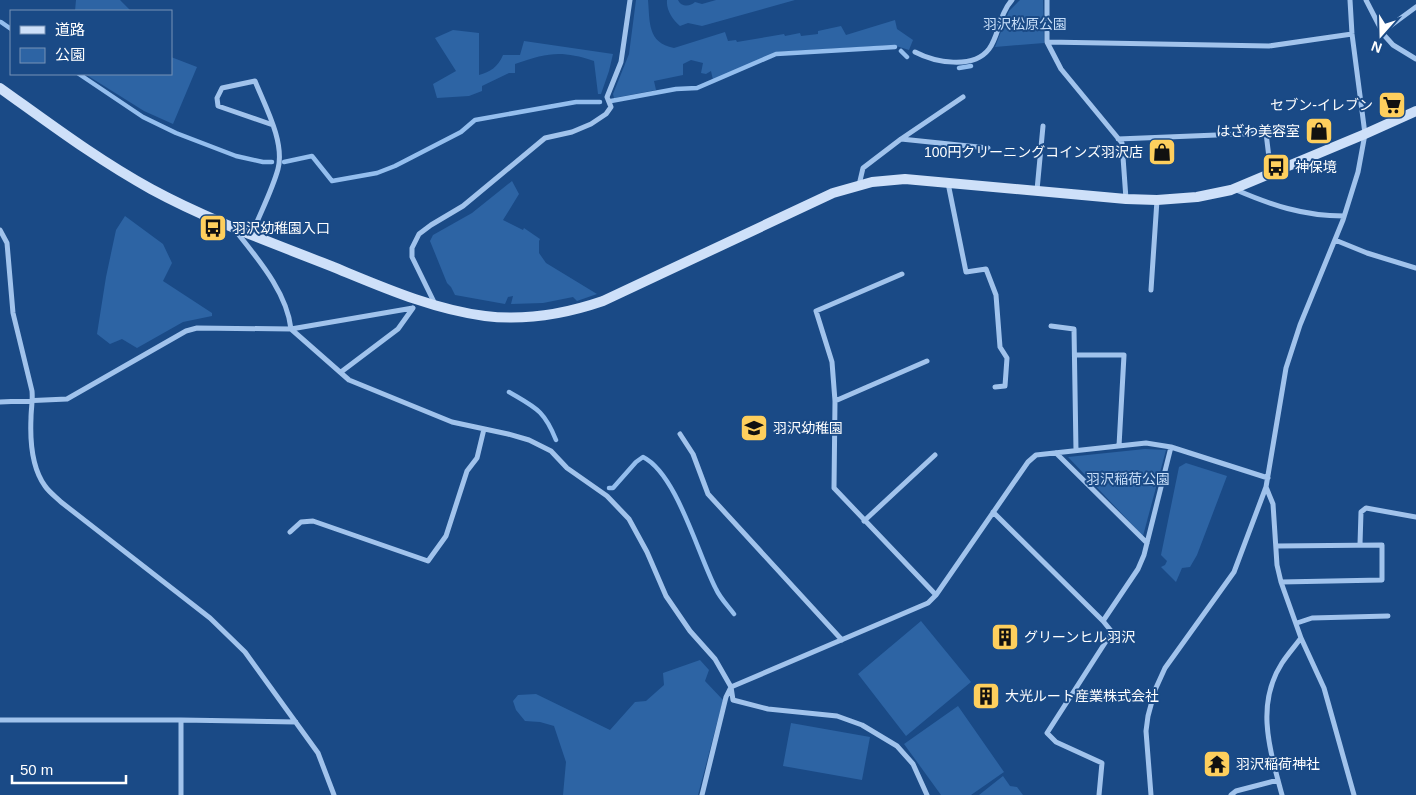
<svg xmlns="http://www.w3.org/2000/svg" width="1416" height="795" viewBox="0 0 1416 795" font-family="Arial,'Noto Sans JP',sans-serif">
	<rect width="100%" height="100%" fill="#1a4a86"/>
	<path fill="#2d64a4" d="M76,0h44l11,11h-56z
		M636,0h12c2,21 -1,43 26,48l51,-16 3,9 8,-1 1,2 47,-8 1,2 15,-3 1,3 17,-2v-3l23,-5 5,9 49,-15 2,9 16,11 -4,10 -16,-5 -116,7 -64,28 -2,-9 -5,3 -5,-1 2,-10 -12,-3 -8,4v11l-29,6 2,9 -42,8 -1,-4 16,-40z
		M667,0h11c3,7 12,7 17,2l7,2 14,-4h79l-93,26 -14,-3 -8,3c-7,-6 -14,-16 -13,-26z
		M1020,0h23l1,43 -49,4 14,-36z
		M453,30l26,3v42c11,-3 19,-8 24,-20h17l4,-14 89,13 -4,17 -8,23h-3l-4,-33c-34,-11 -46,-8 -79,3v9h-6l-27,13v5l-13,5 -32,2 -4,-14 23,-13 -21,-33z
		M171,57l26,10 -24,57 -29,-13 -59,-37h86z
		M512,181l7,13 -16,26 20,10 1,-2 16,11 -1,2v12l7,10 51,31 -20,7 -4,-4 -30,6 -32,1 2,-8 -5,1 -3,7 -50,-9 -4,-8 -4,-4 -17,-42 3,-6 39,-22z
		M125,216l38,28 9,19 -9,18 49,32v3l-29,6 -46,26 -15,-9 -12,5 -13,-10 9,-57 10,-47z
		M1145,449l21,1 -23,86 -75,-79z
		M1186,463l41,13 -30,79 -7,12 -8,1 -6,14 -15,-15 4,-2 2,-4 -6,-6 18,-88z
		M921,621l50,61 -65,54 -48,-62z
		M700,660l9,10 -4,11 18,19 -25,95h-135l3,-33 -12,-36 -14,-4 -15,-1 -9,-11 -3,-9 5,-6 18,-1 74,36 25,-28 11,-1 18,-16 -1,-12z
		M958,706l46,66 -33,23h-30l-37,-51z
		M791,723l79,14 -8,43 -79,-14z
		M1003,776l7,10 7,1 6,8h-44z"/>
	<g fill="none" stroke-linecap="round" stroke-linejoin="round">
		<path stroke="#94beee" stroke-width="4.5" d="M1,22l10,7
			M901,51l6,6
			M959,68l12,-2
			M79,74l64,43 33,16 60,23 27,6h9
			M611,101l65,-12 21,-1 79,-34 119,-7
			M284,162l28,-6 20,25 45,-8 18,-7 66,-34 14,-12 101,-18h24
			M509,392c27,16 35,18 47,48
			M609,488h4l23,-26 7,-5c34,17 55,98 73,132 4,9 12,17 18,25"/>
		<path stroke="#a1c3ec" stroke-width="5" d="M1047,0v42l14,27 61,74 4,56
			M1366,0l18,35 9,10 23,14
			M1382,32l34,-25
			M1047,42l222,4 83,-12
			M915,52c19,10 58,18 74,-3 10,-13 10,-35 23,-49
			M901,139l87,9
			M1118,139l148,-6 5,41
			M948,183l18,89 20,-3 10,26 4,52 7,11 -2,28 -10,1
			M859,185l4,-17 38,-29 62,-42
			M1234,189c37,16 69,27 110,27
			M1037,190l6,-64
			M0,230l7,13 6,70 19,78c1,9 -1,18 -1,27 -1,22 1,50 14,68 4,6 11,11 16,16l149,116 35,34 73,101 16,42
			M235,230c22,28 52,62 56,99l58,51 103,42 56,12 21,6 22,11 16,17 40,28 22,23 18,33 19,44 24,35 25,28 16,28 2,13 35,9 69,7 25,9 35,21 16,18 14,31
			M252,234c8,-21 20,-43 26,-65 7,-27 -13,-63 -23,-88l-33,7 -5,10 1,8 55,19
			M1335,240l32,13 49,15
			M902,274l-86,37 16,51 3,39 -1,87 102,107
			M1151,290l6,-90
			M435,304l-23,-47v-9l7,-14 12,-9 32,-19 82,-68 27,-6 19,-8 15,-10 5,-7 -4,-10 14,-35 9,-62
			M1051,326l23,3 2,122
			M1075,355h49l-5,91
			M341,372l57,-43 15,-21
			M835,401l92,-40
			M0,402l67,-3 119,-68 11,-3 94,1 122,-21
			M680,434l13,20 15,40 134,146
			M1056,453l91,90
			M1266,487l7,17 4,61 4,17 20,56 23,50 30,107
			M993,512l110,109 35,-52 6,-14 27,-108
			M864,521l71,-66
			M290,532l11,-10 12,-1 115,40 18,-25 21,-65 10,-13 7,-29
			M1360,544l1,-32 5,-4 50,9
			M1277,546l105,-1v35l-101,2
			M1297,623l15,-5 76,-2
			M0,720h181l115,2
			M181,795v-75
			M702,795l24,-98 5,-10 197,-84 8,-8 92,-133 8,-7 110,-12 25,4 97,31
			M1099,795l3,-32 -46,-21 -9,-9 65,-101 -9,-11
			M1151,795l-5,-64 2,-15 7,-26 10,-22 69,-96 32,-85 20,-119 14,-43 43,-105 15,-48 7,-38 -13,-100 -2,-34
			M1231,795l5,-4 42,-11
			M1282,795c-12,-45 -27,-90 0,-132 6,-9 13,-17 19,-25"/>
		<path stroke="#cee0f9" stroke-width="10" d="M0,88c49,35 98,72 151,101 57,31 119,53 180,77 49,20 100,43 154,50 40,5 80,-2 118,-15l230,-108 39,-11 33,-3 221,20 31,1 40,-3 34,-7 134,-56 51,-23"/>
	</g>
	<defs>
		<g id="supermarket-square" transform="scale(1.4375)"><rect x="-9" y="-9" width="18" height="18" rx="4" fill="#fecf5d" stroke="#1a4a86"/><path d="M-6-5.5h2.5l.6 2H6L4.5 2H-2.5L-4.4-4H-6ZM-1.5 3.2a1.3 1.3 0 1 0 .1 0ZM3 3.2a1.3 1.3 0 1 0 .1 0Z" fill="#111"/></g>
		<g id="shop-square" transform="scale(1.4375)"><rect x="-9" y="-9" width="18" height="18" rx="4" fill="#fecf5d" stroke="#1a4a86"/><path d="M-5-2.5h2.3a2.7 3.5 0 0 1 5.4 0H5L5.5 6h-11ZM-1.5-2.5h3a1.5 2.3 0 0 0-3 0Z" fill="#111"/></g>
		<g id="bus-square" transform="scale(1.4375)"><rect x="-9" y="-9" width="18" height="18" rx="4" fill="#fecf5d" stroke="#1a4a86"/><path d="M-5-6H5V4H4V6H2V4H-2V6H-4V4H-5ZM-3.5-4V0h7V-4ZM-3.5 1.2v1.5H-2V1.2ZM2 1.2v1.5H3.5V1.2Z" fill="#111"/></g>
		<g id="school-square" transform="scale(1.4375)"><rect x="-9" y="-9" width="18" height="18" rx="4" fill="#fecf5d" stroke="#1a4a86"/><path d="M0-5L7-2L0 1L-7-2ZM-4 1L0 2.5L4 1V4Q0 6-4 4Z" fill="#111"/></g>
		<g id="building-square" transform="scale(1.4375)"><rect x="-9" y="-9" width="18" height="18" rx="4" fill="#fecf5d" stroke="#1a4a86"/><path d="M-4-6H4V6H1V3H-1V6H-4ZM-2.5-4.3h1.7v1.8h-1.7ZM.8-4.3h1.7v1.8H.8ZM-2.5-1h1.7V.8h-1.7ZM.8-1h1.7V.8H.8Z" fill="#111"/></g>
		<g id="temple-square" transform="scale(1.4375)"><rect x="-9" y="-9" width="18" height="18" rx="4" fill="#fecf5d" stroke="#1a4a86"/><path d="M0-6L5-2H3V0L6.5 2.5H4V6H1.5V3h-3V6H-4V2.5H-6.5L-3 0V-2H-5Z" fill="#111"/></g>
	</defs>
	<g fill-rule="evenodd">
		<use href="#supermarket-square" x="1392" y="105"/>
		<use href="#shop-square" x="1319" y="131"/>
		<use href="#shop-square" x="1162" y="152"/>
		<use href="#bus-square" x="1276" y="167"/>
		<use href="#bus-square" x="213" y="228"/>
		<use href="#school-square" x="754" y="428"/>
		<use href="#building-square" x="1005" y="637"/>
		<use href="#building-square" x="986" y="696"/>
		<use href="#temple-square" x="1217" y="764"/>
	</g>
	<g text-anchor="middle" stroke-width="4" stroke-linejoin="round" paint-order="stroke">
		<g font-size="14" fill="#c7def9" stroke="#1a4a86">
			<text x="1025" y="29">羽沢松原公園</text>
			<text x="1128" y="484">羽沢稲荷公園</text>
		</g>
		<g font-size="14" fill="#fff" stroke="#1a4a86" text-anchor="start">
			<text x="1373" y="110" text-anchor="end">セブン-イレブン</text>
			<text x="1300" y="136" text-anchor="end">はざわ美容室</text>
			<text x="1143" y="157" text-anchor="end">100円クリーニングコインズ羽沢店</text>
			<text x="1295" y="172">神保境</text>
			<text x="232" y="233">羽沢幼稚園入口</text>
			<text x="773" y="433">羽沢幼稚園</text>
			<text x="1024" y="642">グリーンヒル羽沢</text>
			<text x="1005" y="701">大光ルート産業株式会社</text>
			<text x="1236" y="769">羽沢稲荷神社</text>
		</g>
	</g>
	<rect x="10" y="10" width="162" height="65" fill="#1a4a86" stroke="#7692b6"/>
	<rect x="20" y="26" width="25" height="8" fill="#cee0f9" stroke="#7692b6"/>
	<text x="55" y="35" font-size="15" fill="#ffffff">道路</text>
	<rect x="20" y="48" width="25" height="15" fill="#2d64a4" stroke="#7692b6"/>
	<text x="55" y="60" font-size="15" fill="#ffffff">公園</text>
	<g transform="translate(1381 35) rotate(200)" stroke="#1a4a86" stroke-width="4" paint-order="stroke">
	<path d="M0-4L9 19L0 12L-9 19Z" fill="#ffffff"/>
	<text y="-8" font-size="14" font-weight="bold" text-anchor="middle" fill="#ffffff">N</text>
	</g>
	<path d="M12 775v8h114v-8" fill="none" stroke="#ffffff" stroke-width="2.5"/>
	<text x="20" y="775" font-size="15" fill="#ffffff" stroke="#1a4a86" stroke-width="4" paint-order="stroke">50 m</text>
</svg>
